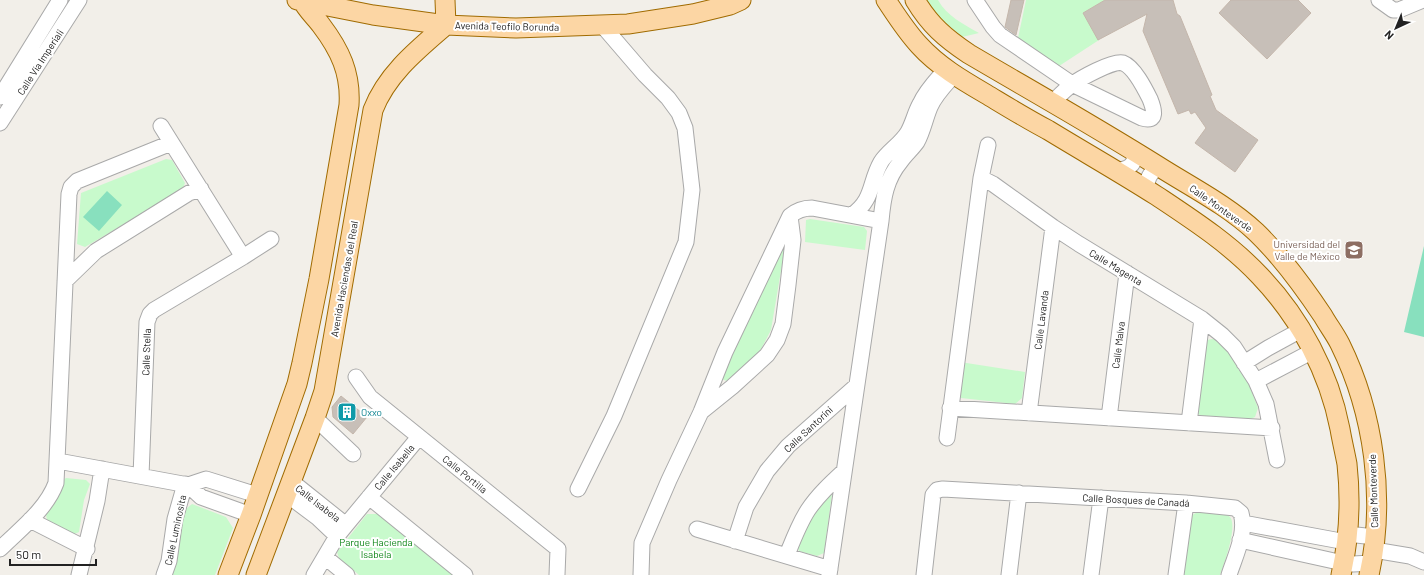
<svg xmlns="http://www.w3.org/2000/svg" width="1424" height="575" viewBox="0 0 1424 575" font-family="Barlow,sans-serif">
	<rect width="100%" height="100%" fill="#f2efe9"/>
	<path fill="#c8facc" d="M926,0h12c9,16 25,24 41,33l-17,4 -22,-19z
		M1026,0h79l-22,13 16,27 -43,28 -39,-25z
		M166,159l6,1 13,23 -3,7 -97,57 -8,-3 4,-51z
		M810,219l54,8 3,4 -2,19 -60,-8 1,-22z
		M781,245l4,2 -14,83 -11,21 -33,30 -6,-2z
		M1212,339l6,1 7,7 21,30 12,31 -3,9 -5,2 -49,-3 -4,-3 7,-69 3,-4z
		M960,362l65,10 -3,26 -7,6 -54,-6 -5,-4z
		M66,478l20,2 4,4 -6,16 -5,32 -7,3 -25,-14 -1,-7 11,-15 5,-18z
		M826,493l6,1 -8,59 -7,3 -18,-5 -2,-6 10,-26z
		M192,504l34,13 7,11 -18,47h-42l6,-38 7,-28z
		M1198,512c7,1 25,0 31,4 10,7 -5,49 -9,59h-38l8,-55 2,-5z
		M367,514h12l74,61h-94l-20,-17 -2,-6z"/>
	<path fill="#88e0be" d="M107,191l15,14 -23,26 -16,-14z
		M1424,246v91l-20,-5z"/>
	<path fill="#c7bfb8" stroke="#c4b6ab" d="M1011,0h13l-8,35 -11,-8z
		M1105,0h68l4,14 3,2 32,79 -2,1 6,14 42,30 -23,32 -40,-29 11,-15 -11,-16 -4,2 -2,-4 -11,4 -35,-83 4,-17 -49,26 -15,-27z
		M1231,0h67l13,13 -44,46 -48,-46z
		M341,396l26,21 -14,17 -20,-17 -1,-10z"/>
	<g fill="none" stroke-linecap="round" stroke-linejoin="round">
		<g stroke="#a9a9a9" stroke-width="17">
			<path id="minor" d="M975,0l18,27 7,8 72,49 70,34c16,5 12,-9 8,-19 -5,-10 -16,-32 -27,-36 -10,-3 -44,16 -53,23 -6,5 -12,10 -17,17
				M1379,0l14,10h6l24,-10
				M0,97l60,-97
				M0,123l79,-123
				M161,126l82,131
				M1117,171c14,-3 20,-7 16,-22
				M981,178l12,6 60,43 26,17 123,75 20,16 12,12 22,34 10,23 11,56
				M1147,190c-1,-11 3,-17 12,-24
				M852,215c22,-16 17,-32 29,-53 7,-11 20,-18 27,-30 5,-9 7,-19 12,-28 5,-11 12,-19 20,-28
				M65,281l31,-30 93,-58 12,-4
				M1244,363l24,-15 33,-18
				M356,377l14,20 188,152 -1,26
				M1256,381l57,-30
				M950,408l322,20
				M701,412l31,-25 35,-32 10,-15 6,-16 5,-39 5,-45 -3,-24
				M1029,413l24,-186
				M315,418l38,36
				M1109,418l18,-145
				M1189,423l13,-104
				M947,438l34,-260 7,-33
				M58,461l130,24 18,-6 51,16
				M141,476l6,-154 3,-8 4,-4 89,-53 28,-18
				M291,481l55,44
				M188,485l13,12 50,18
				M578,489l36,-73 72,-174 6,-52 -7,-62 -6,-15 -11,-15 -23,-23 -43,-50
				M286,494l32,24 19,18
				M369,497l96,78
				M30,520l57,29
				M1243,523l103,19
				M697,529l133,40
				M1347,534l28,3
				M1240,540l103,23 10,1 19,-1
				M735,541l11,-34 21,-36 21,-25 68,-60
				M0,549c20,-20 46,-39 56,-66l13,-289 2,-7 6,-6 94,-38
				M1374,550l36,6 14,6
				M787,555c6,-15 12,-31 21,-45 10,-15 23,-27 36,-39
				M325,557l22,18
				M79,575l18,-74 5,-32
				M164,575l5,-14 6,-42 10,-35
				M314,575l23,-39 9,-11 73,-88
				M641,575l1,-32 27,-63 32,-68 24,-60 65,-136c7,-6 13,-8 22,-8l69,13
				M829,575l52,-354c2,-23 5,-42 20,-60 5,-7 11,-12 16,-19 6,-11 8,-23 13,-35 5,-12 15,-22 24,-32
				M924,575l9,-80 4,-5 6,-1 243,14 49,5 6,5c6,20 -6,43 -12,62
				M1009,575l10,-82
				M1091,575l10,-77
				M1176,575l10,-72"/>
		</g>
		<g stroke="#a06b00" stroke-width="21">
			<path id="major" d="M297,0l76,15 73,10 70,3 112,-4 65,-10 37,-9 11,-5
				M886,0c10,15 20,31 33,45 19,21 43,35 67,49 20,12 41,25 62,36 36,22 73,43 109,66 36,24 73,48 103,80 40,42 69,96 80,153 2,12 5,24 7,35 4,37 2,75 -6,111
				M915,0c15,25 30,38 54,54 63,37 127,73 189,112 33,21 69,39 98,66 26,25 47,54 67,84 5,9 12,18 17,28 34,69 46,155 29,231
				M228,575l23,-60 46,-131 5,-21 17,-84 30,-174c2,-32 -9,-55 -28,-80 -6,-8 -15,-16 -19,-25
				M256,575l59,-157 9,-27 49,-281c14,-36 44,-60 73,-85l-1,-25"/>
		</g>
		<use href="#minor" stroke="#fff" stroke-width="15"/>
		<use href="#major" stroke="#fcd6a4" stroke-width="19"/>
	</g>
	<defs>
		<g id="university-square" transform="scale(1)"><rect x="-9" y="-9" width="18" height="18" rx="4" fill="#8d6e63" stroke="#fff"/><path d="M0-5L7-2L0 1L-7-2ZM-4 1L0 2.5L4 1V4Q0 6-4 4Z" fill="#fff"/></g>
		<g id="building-square" transform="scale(1)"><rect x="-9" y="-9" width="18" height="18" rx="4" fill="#0f9aa8" stroke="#fff"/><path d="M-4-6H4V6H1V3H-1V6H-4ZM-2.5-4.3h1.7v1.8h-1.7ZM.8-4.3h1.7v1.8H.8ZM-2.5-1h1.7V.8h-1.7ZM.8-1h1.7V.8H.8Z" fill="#fff"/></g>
	</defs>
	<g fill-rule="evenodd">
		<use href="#university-square" x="1354" y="250"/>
		<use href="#building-square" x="347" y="412"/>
	</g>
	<g text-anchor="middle" stroke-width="4" stroke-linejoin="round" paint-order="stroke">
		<g font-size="10" fill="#222" stroke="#fff">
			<text transform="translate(507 26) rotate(1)" y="4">Avenida Teofilo Borunda</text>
			<text transform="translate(40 62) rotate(-57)" y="4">Calle Vía Imperiali</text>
			<text transform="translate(1221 208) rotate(35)" y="4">Calle Monteverde</text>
			<text transform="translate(1116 267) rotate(31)" y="4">Calle Magenta</text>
			<text transform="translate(344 279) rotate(-80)" y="4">Avenida Haciendas del Real</text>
			<text transform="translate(1041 320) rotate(-83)" y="4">Calle Lavanda</text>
			<text transform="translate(1118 345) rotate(-83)" y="4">Calle Malva</text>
			<text transform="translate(146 352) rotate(-88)" y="4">Calle Stella</text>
			<text transform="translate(808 429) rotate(-43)" y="4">Calle Santorini</text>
			<text transform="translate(394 467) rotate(-50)" y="4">Calle Isabella</text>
			<text transform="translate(465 474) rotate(39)" y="4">Calle Portilla</text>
			<text transform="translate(1373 491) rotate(-92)" y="4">Calle Monteverde</text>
			<text transform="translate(1136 500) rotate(3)" y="4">Calle Bosques de Canadá</text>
			<text transform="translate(318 503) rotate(38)" y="4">Calle Isabela</text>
			<text transform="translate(175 530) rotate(-78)" y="4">Calle Luminosita</text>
		</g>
		<g font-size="10" fill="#785e54" stroke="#fff" text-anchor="end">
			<text x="1340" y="248">Universidad del<tspan x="1340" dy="12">Valle de México</tspan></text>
		</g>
		<g font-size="10" fill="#0d838f" stroke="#fff" text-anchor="start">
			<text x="361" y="416">Oxxo</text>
		</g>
		<g font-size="10" fill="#0c8416" stroke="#fff">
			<text x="376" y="546">Parque Hacienda<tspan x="376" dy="12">Isabela</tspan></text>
		</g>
	</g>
	<g transform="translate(1396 28) rotate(224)" stroke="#ffffff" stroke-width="3" paint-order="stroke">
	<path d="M0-3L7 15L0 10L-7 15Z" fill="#222222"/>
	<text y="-6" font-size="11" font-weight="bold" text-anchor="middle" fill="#222222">N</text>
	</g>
	<path d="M10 559v6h86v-6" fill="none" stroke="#222222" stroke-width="2"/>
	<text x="16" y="559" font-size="12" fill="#222222" stroke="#ffffff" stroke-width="3" paint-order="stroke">50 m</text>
</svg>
